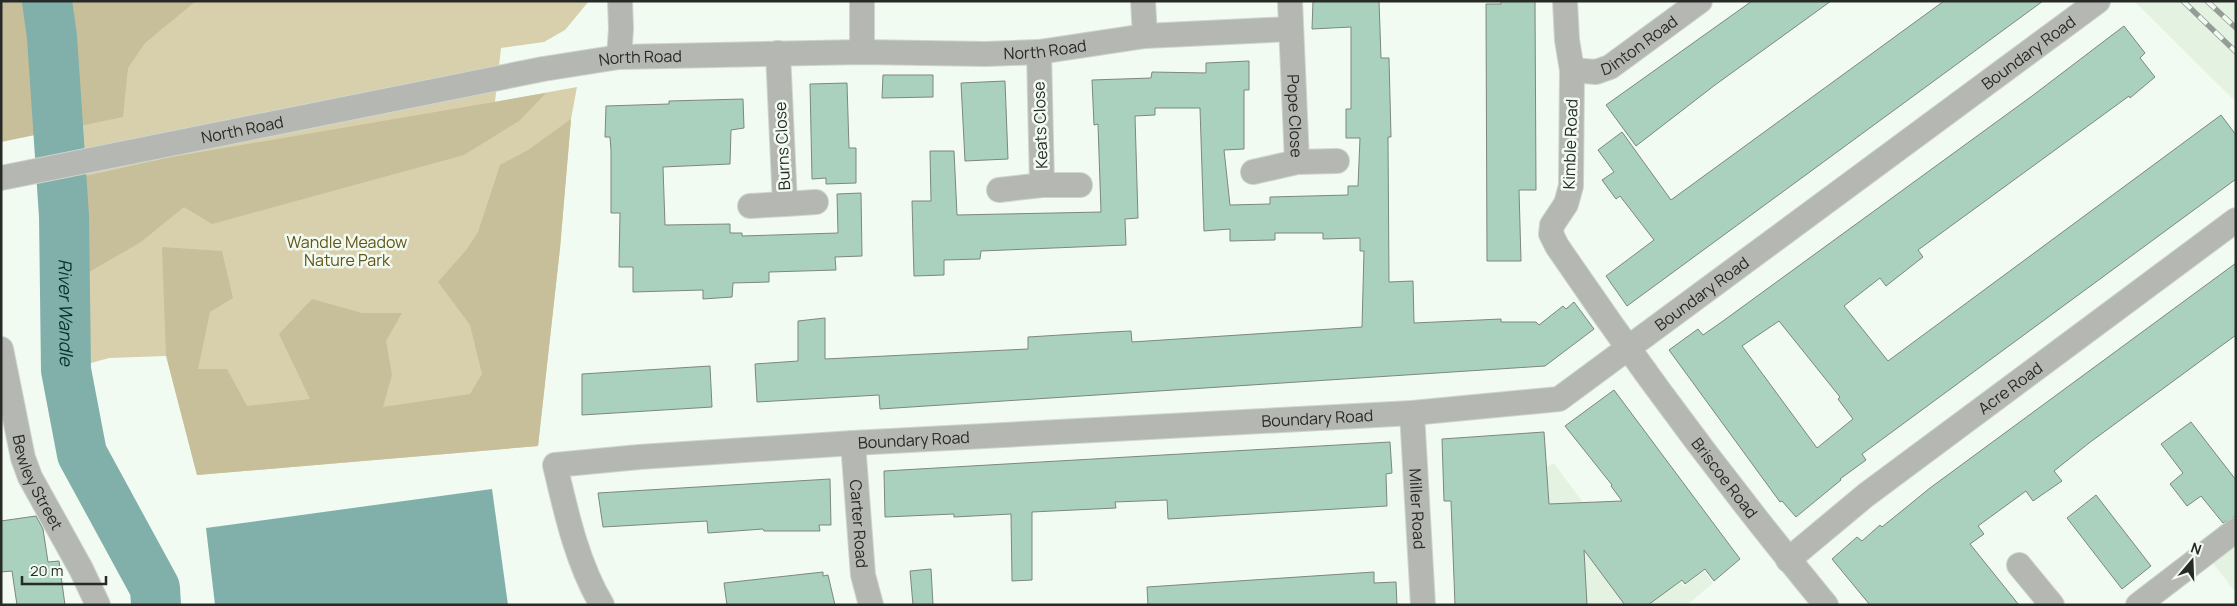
<svg xmlns="http://www.w3.org/2000/svg" width="2237" height="606" viewBox="0 0 2237 606" font-family="Manrope,sans-serif">
	<rect width="100%" height="100%" fill="#f2fbf1"/>
	<path fill="#e4f2e2" d="M2134,1h102v101l-96,-95z
		M1554,463l94,129 25,-20 11,14 20,-15 9,12 -26,22h-135l-8,-137z
		M2236,543v50l-24,-31z"/>
	<path fill="#d8d0ad" d="M47,1h542l-24,29 -21,12 -43,6 -6,54 82,-15 -6,32 -11,129 -22,198 -341,29 -31,-119 -57,2 -43,12 -2,-154 -8,-122z"/>
	<path fill="#c7be9a" d="M1,1h195l-51,42 -17,25 -5,49 -122,25z
		M546,93l-27,28 -55,34 -252,69 -28,-17 -43,35 -71,41 2,-104 94,-21z
		M571,119l-11,129 -22,198 -341,29 -31,-120 -4,-108 60,4 11,47 -23,14 -12,57h29l20,37 63,-7 -31,-65 33,-35 50,14h40l-16,28 6,34 -9,32 87,-13 12,-20 -12,-49 -32,-43 29,-33 11,-17 22,-67 28,-15z"/>
	<path fill="#81b0aa" d="M492,489l16,116h-293l-9,-77z"/>
	<g fill="none" stroke-linecap="round" stroke-linejoin="round">
		<path stroke="#81b0aa" stroke-width="50" id="s1" d="M47,1l5,36 12,179 2,154 16,84 73,134 1,17"/>
	</g>
	<path fill="#a9d1be" stroke="#7c8781" fill-rule="evenodd" d="M1313,1h66l2,57h8l2,79h-3l1,145 24,-1 1,42 87,-4v3h35l3,3 24,-19 3,3 8,-7 20,27 -49,37 -665,43 -1,-14 -122,7 -2,-38 43,-3v-40l27,-3v41l203,-10v-12l82,-5 21,-1 1,11 230,-15 2,-76h-4v-13l-37,1v-6h-48v7l-45,1v-12l-26,2 -4,-123h-45v7l-20,1 3,102 -13,1 1,26 -145,6 -1,8 -36,1v15l-30,1 -2,-75h19l-1,-50h24l3,64 144,-3 -3,-88 -4,1 -2,-45 59,-2 1,-6 54,1v-10l43,-2v29h-5v59l-20,1 6,55 40,-1v-7l78,-2v-9h10l2,-48h-14v-29h5v-82l-39,2z
		M1501,1h34l1,189h-17l2,71h-34l-1,-257h15z
		M1752,1h79l-116,84 -79,61 -30,-41z
		M1944,1h99l-416,305 -21,-30 48,-36 -34,-44 -4,3 -14,-19 12,-8 -16,-22 24,-18 49,68z
		M2124,26l21,27 -5,5 15,19 -25,21 -1,-2 -211,154 5,7 -37,29 -6,-8 -36,28 44,55 333,-246 15,20v44l-374,275 4,6 -26,19 1,1 -45,37 -14,-16 -2,1 -111,-152 29,-21 5,6 20,-14 309,-225zM1779,321l61,76 -2,2 15,20 -36,29 -75,-102z
		M883,75h50v22l-51,1z
		M1005,81l3,78 -43,2 -4,-78z
		M847,83l2,65h7v35l-30,1v-6l-14,1 -2,-95z
		M743,99l1,29 -13,2 -1,34 -67,3 2,58 65,-1v9h12v3l96,-3 -1,-39 24,-1 1,63 -27,1 1,13 -67,2v10l-36,1 -1,14 -29,2v-9l-70,2v-25h-14l1,-54h-9v-63l-1,-13h-5l1,-31 63,-2v-3z
		M2236,263v72l-147,108 -35,28 8,10 -29,20 -7,-10 -48,35 6,8 -14,10 49,61h-149l-38,-46 25,-22 5,4 18,-16 2,2 48,-39z
		M710,366l2,41 -130,8v-41z
		M1614,390l126,169 -26,22 -9,-12 -20,15 -3,-4 -34,25h-23l-41,-55 3,55h-132l-4,-104h-7l-2,-62 102,-7 5,72 73,-3 -11,-15 1,-1 -47,-59z
		M2191,422l45,58v36l-13,7 -22,-27 -14,10 -17,-22 13,-11 -22,-29z
		M1390,442l2,31 -6,1 1,32 -219,13 -1,-19 -52,2 1,6 -84,4v68l-20,1 -1,-67 -57,3v-3l-69,3 -1,-46z
		M830,479l1,46h-12l1,6h-56l-1,-2 -55,4 -1,-12 -104,6 -5,-34z
		M2096,495l55,71 -29,23 -55,-71z
		M36,516l7,13 5,33 11,-1 6,44h-48l-5,-34 -11,1v-51z
		M931,569l2,36h-20l-3,-34z
		M823,572v4l5,-1 7,30h-108l-3,-22z
		M1374,572v11l22,-1 1,23h-249l-1,-18z"/>
	<g fill="none" stroke-linecap="round" stroke-linejoin="round">
		<g stroke="#cdd5cd" stroke-width="26">
			<g id="minor">
				<path d="M862,1v51"/>
				<path d="M1143,1l2,35"/>
				<path id="s2" d="M1290,1l7,161 40,-1"/>
				<path id="s3" d="M1565,1l2,39 5,30 -1,116 -5,18 -14,21 -1,9 6,12c84,124 174,244 269,359"/>
				<path d="M619,57l2,-28 -1,-28"/>
				<path id="s4" d="M1572,70l24,2 14,-5 90,-66"/>
				<path d="M1253,172l44,-10"/>
				<path id="s5" d="M1,178l542,-109 76,-12 243,-5 124,2 53,-2 106,-16 145,-7"/>
				<path d="M1042,185h38"/>
				<path d="M999,190l43,-5 -3,-133"/>
				<path d="M785,204l31,-2"/>
				<path d="M750,206l35,-2 -7,-151"/>
				<path id="s6" d="M1,349l22,109 7,19 51,92 17,36"/>
				<path id="s7" d="M1412,413l11,192"/>
				<path id="s8" d="M853,443l10,132 8,30"/>
				<path id="s9" d="M1788,560l78,-65 370,-275"/>
				<path d="M2019,565l33,40"/>
				<path id="s10" d="M602,605c-25,-42 -36,-93 -47,-140l84,-8 214,-14 559,-30 147,-14 539,-398"/>
				<path d="M2138,605l98,-75"/>
			</g>
		</g>
		<use href="#minor" stroke="#b5b7b2" stroke-width="24"/>
		<g stroke="#959c95" stroke-width="5.5">
			<path id="rail" d="M2183,1l53,51
				M2207,1l29,27"/>
		</g>
		<use href="#rail" stroke="#f2fbf1" stroke-width="4" stroke-dasharray="11" stroke-linecap="butt"/>
	</g>
	<g text-anchor="middle" stroke-width="5" stroke-linejoin="round" paint-order="stroke">
		<g font-size="16" fill="#272a27" stroke="#f2fbf1">
			<text dy="6" stroke="none"><textPath href="#s4" startOffset="75">Dinton Road</textPath></text>
			<text dy="6" stroke="none"><textPath href="#s5" startOffset="1056">North Road</textPath></text>
			<text dy="6" stroke="none"><textPath href="#s10" startOffset="1738">Boundary Road</textPath></text>
			<text dy="6" stroke="none"><textPath href="#s5" startOffset="651">North Road</textPath></text>
			<text dy="6" stroke="none"><textPath href="#s2" startOffset="115">Pope Close</textPath></text>
			<text transform="translate(1040 125) rotate(-92)" y="6">Keats Close</text>
			<text dy="6" stroke="none"><textPath href="#s5" startOffset="246">North Road</textPath></text>
			<text transform="translate(1570 144) rotate(-88)" y="6">Kimble Road</text>
			<text transform="translate(782 146) rotate(-93)" y="6">Burns Close</text>
			<text dy="6" stroke="none"><textPath href="#s10" startOffset="1332">Boundary Road</textPath></text>
			<text dy="6" stroke="none"><textPath href="#s9" startOffset="281">Acre Road</textPath></text>
			<text dy="6" stroke="none"><textPath href="#s10" startOffset="912">Boundary Road</textPath></text>
			<text dy="6" stroke="none"><textPath href="#s10" startOffset="508">Boundary Road</textPath></text>
			<text dy="6" stroke="none"><textPath href="#s3" startOffset="538">Briscoe Road</textPath></text>
			<text dy="6" stroke="none"><textPath href="#s6" startOffset="139">Bewley Street</textPath></text>
			<text dy="6" stroke="none"><textPath href="#s7" startOffset="96">Miller Road</textPath></text>
			<text dy="6" stroke="none"><textPath href="#s8" startOffset="81">Carter Road</textPath></text>
		</g>
		<g font-size="16" fill="#625417" stroke="#f2fbf1">
			<text x="347" y="248">Wandle Meadow<tspan x="347" dy="18">Nature Park</tspan></text>
		</g>
		<g font-size="18" font-style="italic" fill="#02322e" stroke="#f2fbf1">
			<text dy="6" stroke="none"><textPath href="#s1" startOffset="312">River Wandle</textPath></text>
		</g>
	</g>
	<rect width="2237" height="606" fill="none" stroke="#272a27" stroke-width="5"/>
	<g transform="translate(2192 561) rotate(19)" stroke="#f2fbf1" stroke-width="4" paint-order="stroke">
	<path d="M0-4L9 19L0 12L-9 19Z" fill="#272a27"/>
	<text y="-8" font-size="14" font-weight="bold" text-anchor="middle" fill="#272a27">N</text>
	</g>
	<path d="M22 576v8h84v-8" fill="none" stroke="#272a27" stroke-width="2.5"/>
	<text x="30" y="576" font-size="15" fill="#272a27" stroke="#f2fbf1" stroke-width="4" paint-order="stroke">20 m</text>
</svg>
